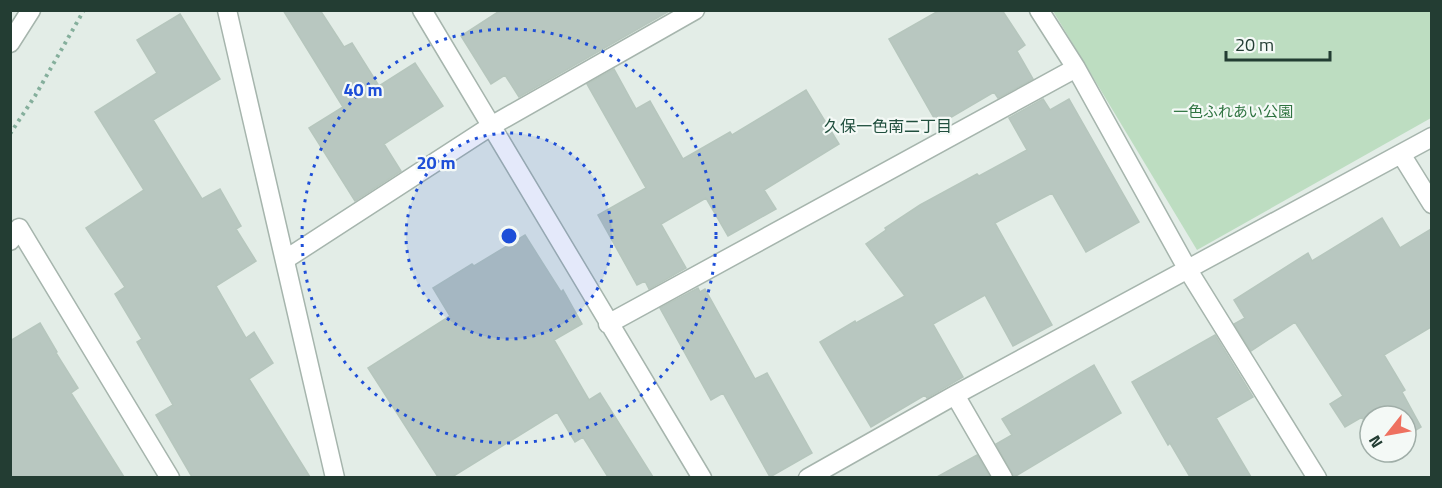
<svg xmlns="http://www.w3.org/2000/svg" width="1442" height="488" viewBox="0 0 1442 488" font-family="'Titillium Web','Noto Sans JP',sans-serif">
	<rect width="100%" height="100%" fill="#e3ede7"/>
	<path fill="#bdddc1" d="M1053,11h378v107l-234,132z"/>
	<path fill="#b8c7c0" stroke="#b6c6bd" stroke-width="1.5" d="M283,10h37l24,37 8,-4 27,43 36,-23 28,43 -59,38 17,27 -46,30 -46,-73 34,-21z
		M501,10h170l-152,87 -14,-22 -14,9 -30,-48z
		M940,10h62l23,35 -8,6 16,28 -35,19 -4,-6 -56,33 -49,-86z
		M180,14l40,65 -67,41 49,79 18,-10 21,37 -5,3 20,32 -40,25 30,52 8,-6 19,31 -24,16 61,98h-118l-36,-62 17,-10 -36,-63 5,-3 -27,-45 10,-7 -39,-59 58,-38 -49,-78 62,-39 -20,-33z
		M614,69l22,40 14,-8 33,58 47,-27 2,3 74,-45 33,54 -75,46 12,19 -48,27 -22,-38 -45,26 25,44 -37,21 -4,-8 -8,4 -39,-70 48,-27 -59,-104z
		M1043,99l7,11 19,-11 70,123 -53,30 -34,-59 -57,30 57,102 -39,21 -28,-51 -52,29 30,53 -36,21 -2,-3 -54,32 -51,-85 35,-21 1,2 49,-27 -39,-52 20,-14 -1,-2 35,-23 57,-31 2,2 48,-26 -18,-32z
		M1382,218l18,30 31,-19v98l-47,28 21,35 -3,2 19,35 -15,9v-20h-36v16l-8,-15 -17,10 -15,-23 13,-8 -48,-74 -44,29 -17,-27 11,-6 -11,-18 74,-47 4,8z
		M525,235l36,57 2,-2 19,34 -28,16 35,60 11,-7 53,84h-45l-25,-40 -8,5 -18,-30 -105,65h-14l-70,-109 82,-52 -17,-28 39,-24 2,2z
		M698,288l2,4 5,-3 50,90 12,-6 45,80 -42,24 -47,-84 -12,7 -51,-92z
		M40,323l17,29 -1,1 22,35 -7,5 53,84h-114v-136z
		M1215,335l38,62 -37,21 35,59h-61l-20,-34 -2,2 -36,-63z
		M1094,365l27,48 -107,64 -18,-33 16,-9 -10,-16z
		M977,455l13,22h-53z"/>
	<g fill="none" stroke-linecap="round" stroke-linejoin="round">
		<g stroke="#a6b5ad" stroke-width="21">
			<path id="minor" d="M227,10l108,468
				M422,10l280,468
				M1039,10l37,58 112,202 129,208
				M10,43l21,-33
				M1401,154l31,50
				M10,241l9,-13 151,250
				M286,259l205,-133 204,-116
				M608,324l468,-256
				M955,395l48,83
				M808,478l147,-83 477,-258"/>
		</g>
		<path stroke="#85af9c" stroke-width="4" stroke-dasharray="3 4.5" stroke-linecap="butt" d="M10,134l25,-38 49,-86"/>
		<use href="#minor" stroke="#fff" stroke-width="18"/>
	</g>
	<circle cx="509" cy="236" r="103" fill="#1d4ed8" fill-opacity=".12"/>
	<g fill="none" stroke="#1d4ed8" stroke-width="3" stroke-dasharray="3 6">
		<circle cx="509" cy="236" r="103"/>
		<circle cx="509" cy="236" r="207"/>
	</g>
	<g text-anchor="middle" stroke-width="4.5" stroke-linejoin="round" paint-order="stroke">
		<g font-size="15" fill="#2e7340" stroke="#f4f9f6">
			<text x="1233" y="117">一色ふれあい公園</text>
		</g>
		<g font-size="16" fill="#204f3e" stroke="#f4f9f6">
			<text x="888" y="132">久保一色南二丁目</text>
		</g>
	</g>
	<circle cx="509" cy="236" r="9" fill="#1d4ed8" stroke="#f4f9f6" stroke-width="3"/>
	<g font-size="18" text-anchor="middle" font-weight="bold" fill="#1d4ed8" stroke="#f4f9f6" stroke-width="4.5" stroke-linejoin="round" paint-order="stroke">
		<text x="363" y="96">40 m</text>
		<text x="436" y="169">20 m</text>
	</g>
	<rect width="1442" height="488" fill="none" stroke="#233d33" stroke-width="24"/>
	<g transform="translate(1388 434) rotate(239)"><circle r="28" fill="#f4f9f6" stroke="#a0aea8" stroke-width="1.5"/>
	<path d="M0-4.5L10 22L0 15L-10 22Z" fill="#ee7160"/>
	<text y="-9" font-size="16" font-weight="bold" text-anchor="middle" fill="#233d33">N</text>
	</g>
	<path d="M1226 51v9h104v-9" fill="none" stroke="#233d33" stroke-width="3"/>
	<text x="1235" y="51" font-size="18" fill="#233d33" stroke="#f4f9f6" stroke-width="4.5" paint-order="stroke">20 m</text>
</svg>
